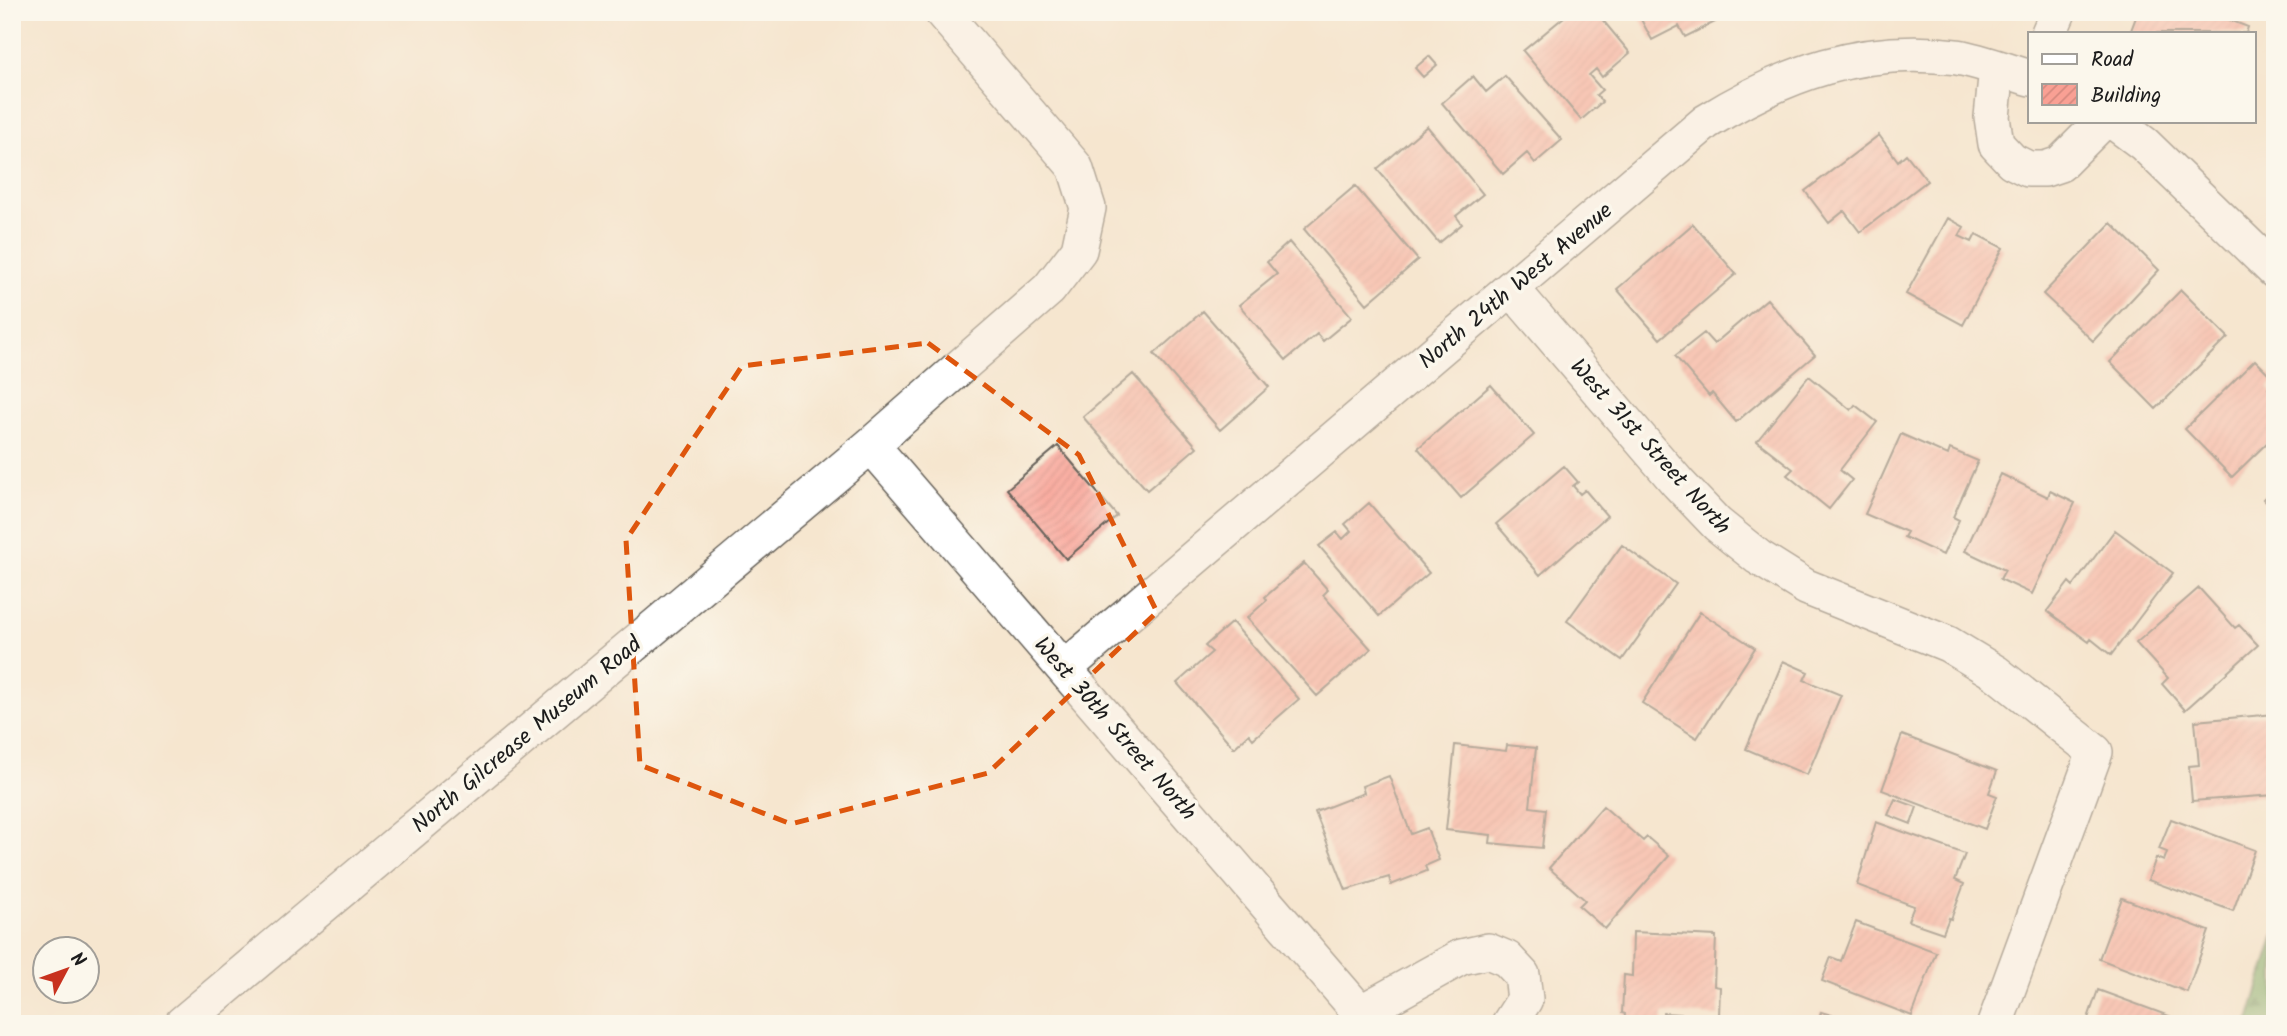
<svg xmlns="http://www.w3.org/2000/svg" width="2287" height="1036" viewBox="0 0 2287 1036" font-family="Kalam,sans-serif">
	<defs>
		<pattern id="forest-firs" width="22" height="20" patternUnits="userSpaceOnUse" patternTransform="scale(1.75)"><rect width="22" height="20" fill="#79ac68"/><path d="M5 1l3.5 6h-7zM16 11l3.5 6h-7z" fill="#628b55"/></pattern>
		<pattern id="building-hatch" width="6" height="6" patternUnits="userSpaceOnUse" patternTransform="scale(1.75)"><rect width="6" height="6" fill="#f9a094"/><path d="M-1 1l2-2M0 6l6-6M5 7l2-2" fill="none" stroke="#d5897f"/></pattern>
	</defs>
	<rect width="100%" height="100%" fill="#fbf7ec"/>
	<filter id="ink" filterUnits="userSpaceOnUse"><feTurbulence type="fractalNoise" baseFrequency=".0143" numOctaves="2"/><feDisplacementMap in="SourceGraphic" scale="14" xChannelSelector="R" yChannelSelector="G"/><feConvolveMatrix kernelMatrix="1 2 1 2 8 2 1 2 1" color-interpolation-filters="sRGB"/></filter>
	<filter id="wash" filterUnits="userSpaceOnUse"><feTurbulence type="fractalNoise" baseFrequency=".00686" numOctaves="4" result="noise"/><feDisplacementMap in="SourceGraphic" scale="28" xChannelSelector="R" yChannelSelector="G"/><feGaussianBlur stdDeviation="1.57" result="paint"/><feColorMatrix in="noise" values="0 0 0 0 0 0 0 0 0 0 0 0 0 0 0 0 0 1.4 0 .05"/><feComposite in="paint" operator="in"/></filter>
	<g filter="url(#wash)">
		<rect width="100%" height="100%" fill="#f6e6cf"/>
		<path fill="url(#forest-firs)" stroke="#4a6442" stroke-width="2" d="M2275,934v90h-27z"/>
		<g id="blocks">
			<path fill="url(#building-hatch)" d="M1570,12h26l34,41 -28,24 -6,-8 -7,6 13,15 -6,5 6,7 -21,18 -58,-69z
				M1637,12h84l1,2 -9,5 2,3 -30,15 -6,-11 -27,14z
				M2138,12h71l39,15 -2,6h-116z
				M1429,56l8,9 -14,12 -8,-9z
				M1473,76l13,16 19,-16 57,64 -27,23 -8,-10 -24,21 -61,-71z
				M1427,126l56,68 -27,22 6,8 -23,19 -62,-74z
				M1879,135l19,26 8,-7 21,27 -67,51 -16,-21 -15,12 -24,-32z
				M1355,186l63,74 -51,44 -63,-75z
				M1948,218l16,9 -5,9 13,6 4,-8 27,14 -40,77 -57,-31z
				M2111,223l48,47 -66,71 -50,-47z
				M1693,224l43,50 -76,65 -43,-50z
				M1289,242l63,75 -29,24 -6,-7 -31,26 -47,-55 38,-31 -10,-12z
				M2181,290l47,47 -72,72 -46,-47z
				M1767,299l48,56 -79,67 -24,-29 -3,3 -34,-40 29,-23 10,11z
				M1203,311l66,76 -49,43 -66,-76z
				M2255,360l20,20 -7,8 7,6v41l-43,42 -47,-48z
				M1133,374l64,73 -50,43 -64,-73z
				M1809,376l42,34 4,-5 22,17 -37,48 12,10 -23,29 -42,-34 6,-6 -36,-28z
				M1491,385l43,50 -73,63 -43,-50z
				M1901,434l47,21 2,-6 28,12 -25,56 6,3 -16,35 -39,-18 3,-5 -42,-18z
				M1058,446l59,70 -51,43 -59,-70z
				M1564,466l14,16 -5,4 7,8 5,-4 22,26 -67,59 -44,-51z
				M2001,474l47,23 2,-6 25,12 -43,91 -32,-15 5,-9 -40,-19z
				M2275,487v24l-12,-12z
				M1369,503l60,70 -50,43 -60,-70 18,-14 6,7 8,-8 -6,-7z
				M2115,530l58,43 -62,82 -20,-16 -2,3 -42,-31 22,-29 4,4z
				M1622,545l54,39 -54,76 -55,-39z
				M1304,563l24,27 -5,5 48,54 -54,47 -70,-78 20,-18 -2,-3z
				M2199,588l36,40 4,-3 19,20 -73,65 -23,-26 6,-6 -32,-35z
				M1700,612l55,36 -58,90 -55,-35z
				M1232,622l67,77 -46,40 -4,-5 -15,14 -57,-65 35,-31 -7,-6z
				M1783,661l25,11 -4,8 37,15 -34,80 -61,-26z
				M2275,714v81l-83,6 -3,-35 10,-1 -4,-44z
				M1902,735l95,36 -8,22 8,3 -12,33 -103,-39z
				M1455,745l51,6 1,-6 29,3 -6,59 16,2 -4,39 -52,-5 1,-8 -45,-5z
				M1389,776l22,58 16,-6 12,32 -14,6 2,5 -36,14 -2,-8 -43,13 -31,-78 49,-19 -2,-7z
				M1895,799l22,8 -6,17 -23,-9z
				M1603,806l40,35 4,-4 22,19 -64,73 -26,-23 6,-6 -36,-32z
				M2171,819l84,31 -22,61 -85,-31 8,-22 8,3 3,-9 -8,-3z
				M1876,822l89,32 -10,26 9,4 -13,35 -2,-1 -6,15 -35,-12 6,-15 -57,-21z
				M2122,898l87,33 -22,61 -88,-33z
				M1856,922l80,30 -24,64 -90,-35 9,-24 10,4z
				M1633,932l83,4 -2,50 6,1 -1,29 -56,-3v11h-39l1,-10 -3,-1 2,-38 8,1z
				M2098,990l82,30 -2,4h-92z
				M1821,1012l38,11v1h-41z
				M1799,1018l15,5v1h-17z"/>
		</g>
	</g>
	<g filter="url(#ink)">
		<use href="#blocks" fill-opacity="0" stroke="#68635b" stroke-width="2"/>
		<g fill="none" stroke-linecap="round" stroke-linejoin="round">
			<g stroke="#68635b" stroke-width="38">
				<path id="minor" d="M2049,33l9,-21
					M1997,68l-5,49 4,27 16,17 16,8h17l15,-5 43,-43
					M2113,121l31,23 131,127
					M1511,288l167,195 39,41 41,33 48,30 142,57 48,29 99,79 -100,272
					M871,445l499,579
					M1065,668l641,-546c79,-49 156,-77 251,-65 24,4 49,14 73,21
					M1360,1013l101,-56 27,-6 19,8 15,16 3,24 -16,25
					M182,1024l689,-579 178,-156 30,-39 9,-42 -13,-41 -133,-155"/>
			</g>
			<use href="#minor" stroke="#fff" stroke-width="35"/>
		</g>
	</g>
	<path d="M0 0H2287V1036H0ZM928,343l151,112 78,157 -169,161 -197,51 -151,-59 -14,-225 116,-174z" fill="#f6e6cf" fill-opacity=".55" fill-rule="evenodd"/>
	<path fill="none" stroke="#de560d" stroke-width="5" stroke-dasharray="14 9" stroke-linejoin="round" d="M928,343l151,112 78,157 -169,161 -197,51 -151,-59 -14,-225 116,-174z"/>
	<g text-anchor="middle" stroke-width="7" stroke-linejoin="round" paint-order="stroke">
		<g font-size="23" fill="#1c1c1c" stroke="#fbf7ec">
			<text transform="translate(1515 285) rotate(-40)" y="8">North 24th West Avenue</text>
			<text transform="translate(1651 446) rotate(48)" y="8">West 31st Street North</text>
			<text transform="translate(1116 728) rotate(49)" y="8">West 30th Street North</text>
			<text transform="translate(526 734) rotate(-40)" y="8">North Gilcrease Museum Road</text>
		</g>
	</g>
	<rect width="2287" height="1036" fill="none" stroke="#fbf7ec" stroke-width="42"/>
	<rect x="2028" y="32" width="228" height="91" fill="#fbf7ec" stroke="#a29f99" stroke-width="2"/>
	<rect x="2042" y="54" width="35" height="10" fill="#ffffff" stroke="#a29f99" stroke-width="2"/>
	<text x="2091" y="66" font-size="21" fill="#1c1c1c">Road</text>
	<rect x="2042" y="84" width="35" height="21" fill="url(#building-hatch)" stroke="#a29f99" stroke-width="2"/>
	<text x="2091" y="102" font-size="21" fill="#1c1c1c">Building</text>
	<g transform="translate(66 970) rotate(49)"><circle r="33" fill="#fbf7ec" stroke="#a29f99" stroke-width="2"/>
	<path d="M0-5L12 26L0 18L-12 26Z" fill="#c8321e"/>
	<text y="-10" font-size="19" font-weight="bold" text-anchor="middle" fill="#1c1c1c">N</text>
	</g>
</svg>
